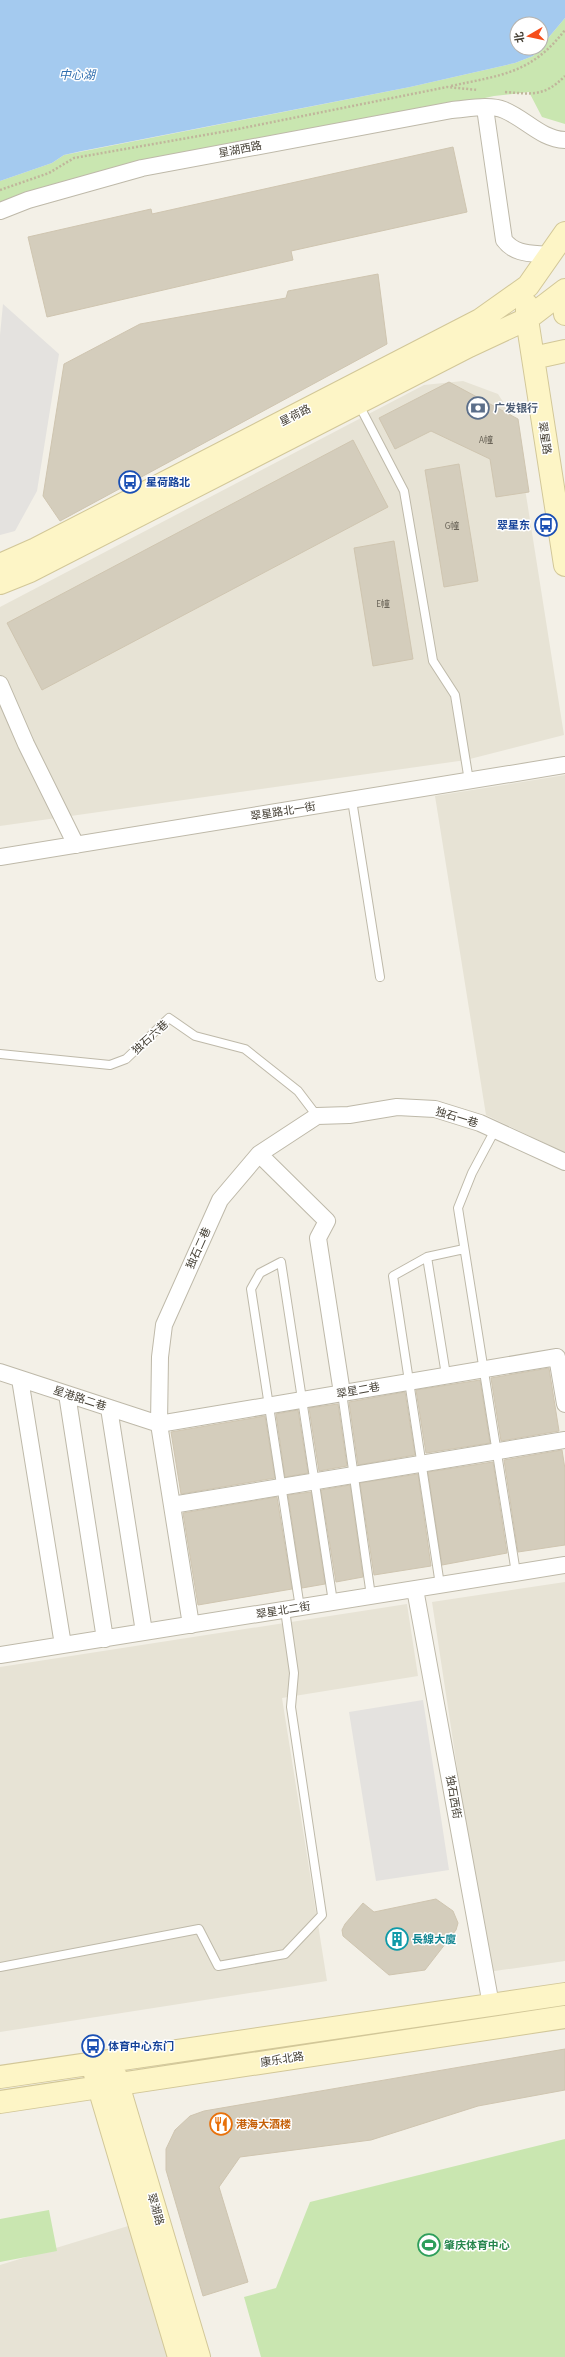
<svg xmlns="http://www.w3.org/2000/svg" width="565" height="2357" viewBox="0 0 565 2357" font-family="'Source Sans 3','Noto Sans SC',sans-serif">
	<rect width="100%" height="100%" fill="#f3f0e7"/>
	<path fill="#e7e3d5" d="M463,381l35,13 16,25 50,316 -98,25 -466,66v-219l424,-222z
		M565,775v378l-79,-38 -51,-319z
		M565,1582v379l-77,11 -56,-370z
		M407,1604l11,72 -136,22 45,283 -327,51v-365z
		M138,2223l39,134h-177v-92z"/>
	<path fill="#c9e6b0" d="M565,18v106l-23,-7 -13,-25 -35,4 -494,107v-22l52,-18 12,-8 346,-68 105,-24 18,-7z
		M565,2139v218h-304l-17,-60 32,-9 34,-86z
		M49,2210l8,41 -57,11v-43z"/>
	<path fill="#e4e2df" d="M3,304l56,50 -22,137 -22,40 -15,4v-200z
		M423,1700l26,170 -73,11 -27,-169z"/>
	<path fill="#a4caef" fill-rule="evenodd" d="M0,0h565v18l-32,38 -18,7 -105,24 -328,64 -18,4 -12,8 -52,18zM517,24h24v24h-24z"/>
	<path fill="#d4cdbc" stroke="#cfc5b0" d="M453,147l14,65 -176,39 2,9 -246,57 -19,-80 123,-28 1,5z
		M378,274l9,70 -327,177 -17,-25 21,-132 76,-40 146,-26 2,-7z
		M449,382l69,37 11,73 -33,5 -6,-38 -59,-28 -36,18 -16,-31z
		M353,440l35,67 -346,183 -35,-67z
		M459,464l19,117 -34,6 -19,-117z
		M394,541l19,118 -40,7 -19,-118z
		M549,1368l10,63 -58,10 -10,-63z
		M480,1380l10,63 -64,10 -10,-63z
		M405,1392l10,63 -57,10 -9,-63z
		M338,1404l9,62 -28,5 -10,-63z
		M298,1410l10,63 -23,4 -9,-63z
		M265,1416l10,62 -94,16 -10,-62z
		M562,1450l3,19v76l-47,7 -14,-92z
		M493,1462l14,91 -65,12 -14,-93z
		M418,1474l13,92 -57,9 -14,-92z
		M350,1485l13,92 -27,5 -15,-92z
		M311,1492l14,92 -23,4 -14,-93z
		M277,1497l15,92 -94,16 -15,-92z
		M436,1899l17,12 5,12 -2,7 -31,40 -36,5 -46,-39 -1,-6 3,-6 18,-21 11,9z
		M565,2049v41l-87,16 -107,34 -131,17 -21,30 29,95 -45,14 -37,-126v-21l9,-19 15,-14 14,-5z"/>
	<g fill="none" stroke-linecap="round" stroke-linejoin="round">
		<g stroke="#beb9a9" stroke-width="10">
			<path id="lane" d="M358,403l46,88 29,170 22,34 14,86
				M352,800l28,177
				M0,1054l110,11 16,-6 43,-41 26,18 50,13 53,42 19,25
				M495,1130l-23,43 -14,35 58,365
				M427,1257l19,118
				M342,1393l29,203
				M440,1585l-47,-309 34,-19 37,-8
				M300,1608l-49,-319 9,-16 21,-11 52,340
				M0,1967l199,-38 19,37 67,-12 37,-39 -31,-208 3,-34 -9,-63"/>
		</g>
		<g stroke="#beb9a9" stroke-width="18">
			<path id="street" d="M485,108l19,132c11,15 28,13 45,15
				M0,211l28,-11 114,-32 310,-58c15,-1 37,-6 52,0 22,9 37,29 61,30
				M0,684l26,60 50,101
				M0,857l565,-92
				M259,1154l68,67 -9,17 24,155
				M0,1372l159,52 398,-67 8,47
				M20,1379l43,266
				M67,1394l38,245
				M109,1408l35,224
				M172,1505l393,-65
				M415,1589l76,416
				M191,1625l-32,-201 1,-67 4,-32 56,-125 39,-46 58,-38 32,-1 48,-8 38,2 45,14 85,39
				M0,1655l565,-90"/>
		</g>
		<g stroke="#d2c798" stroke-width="24">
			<path id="secondary" d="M562,293l3,21
				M527,305v14l38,246
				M533,358l32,-7
				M0,565l36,-16 444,-229 48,-34 37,-53
				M0,583l30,-12 439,-225 58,-27 38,-29
				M114,2071l85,286
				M95,2074l84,283
				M0,2077l565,-83
				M0,2102l565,-85"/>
		</g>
		<path stroke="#c0b69b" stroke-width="2.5" stroke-dasharray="2 2" stroke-linecap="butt" d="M451,86c50,-11 80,-12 114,-56
			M505,92c27,2 39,5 60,-16
			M0,190l49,-17 25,-15 159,-28 214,-43 31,3"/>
		<use href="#lane" stroke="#fff" stroke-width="8"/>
		<use href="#street" stroke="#fff" stroke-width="16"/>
		<use href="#secondary" stroke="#fdf5c6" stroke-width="22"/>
	</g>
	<defs>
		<g id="bank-ring" transform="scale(1.15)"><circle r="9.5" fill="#fff" stroke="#5c6f8a" stroke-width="1.5"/><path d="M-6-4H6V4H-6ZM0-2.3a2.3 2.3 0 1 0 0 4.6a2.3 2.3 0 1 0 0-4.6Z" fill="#5c6f8a"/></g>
		<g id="bus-ring" transform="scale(1.15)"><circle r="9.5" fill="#fff" stroke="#1a4fb4" stroke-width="1.5"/><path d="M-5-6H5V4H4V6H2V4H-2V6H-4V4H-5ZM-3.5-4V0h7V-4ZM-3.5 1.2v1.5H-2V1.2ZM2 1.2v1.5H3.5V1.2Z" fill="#1a4fb4"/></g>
		<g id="building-ring" transform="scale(1.15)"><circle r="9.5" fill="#fff" stroke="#0f9aa8" stroke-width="1.5"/><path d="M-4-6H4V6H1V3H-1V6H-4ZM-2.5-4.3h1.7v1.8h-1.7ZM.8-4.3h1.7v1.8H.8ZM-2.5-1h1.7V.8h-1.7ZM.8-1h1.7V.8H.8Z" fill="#0f9aa8"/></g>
		<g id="restaurant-ring" transform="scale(1.15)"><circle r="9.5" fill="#fff" stroke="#e8710a" stroke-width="1.5"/><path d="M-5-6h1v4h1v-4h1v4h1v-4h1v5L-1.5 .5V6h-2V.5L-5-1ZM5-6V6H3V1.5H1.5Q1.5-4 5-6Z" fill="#e8710a"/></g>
		<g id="stadium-ring" transform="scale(1.15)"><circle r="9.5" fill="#fff" stroke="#2e9e5b" stroke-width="1.5"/><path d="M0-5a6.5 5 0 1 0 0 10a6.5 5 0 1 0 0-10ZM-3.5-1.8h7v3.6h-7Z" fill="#2e9e5b"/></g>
	</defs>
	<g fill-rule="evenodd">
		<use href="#bank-ring" x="478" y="408"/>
		<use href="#bus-ring" x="130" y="482"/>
		<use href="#bus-ring" x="546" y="525"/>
		<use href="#building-ring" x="397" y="1939"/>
		<use href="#bus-ring" x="93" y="2046"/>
		<use href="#restaurant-ring" x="221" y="2124"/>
		<use href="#stadium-ring" x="429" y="2245"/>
	</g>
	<g text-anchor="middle" stroke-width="3" stroke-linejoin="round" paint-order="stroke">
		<g font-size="9" fill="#6a6458">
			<text x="486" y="443">A幢</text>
			<text x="452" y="529">G幢</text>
			<text x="383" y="607">E幢</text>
		</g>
		<g font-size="11" fill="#464136" stroke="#fff">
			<text transform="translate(240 149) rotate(-11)" y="4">星湖西路</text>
			<text transform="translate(295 415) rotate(-27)" y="4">星荷路</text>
			<text transform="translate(545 438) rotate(81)" y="4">翠星路</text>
			<text transform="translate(283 811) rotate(-9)" y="4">翠星路北一街</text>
			<text transform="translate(150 1037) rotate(-42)" y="4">独石六巷</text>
			<text transform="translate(457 1117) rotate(17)" y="4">独石一巷</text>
			<text transform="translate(198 1248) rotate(-66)" y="4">独石二巷</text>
			<text transform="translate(358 1390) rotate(-10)" y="4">翠星二巷</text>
			<text transform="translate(80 1398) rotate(18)" y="4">星港路二巷</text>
			<text transform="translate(283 1610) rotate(-9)" y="4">翠星北二街</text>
			<text transform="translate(454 1797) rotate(80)" y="4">独石西街</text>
			<text transform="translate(282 2059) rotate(-9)" y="4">康乐北路</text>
			<text transform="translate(156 2209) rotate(74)" y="4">翠湖路</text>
		</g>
		<g font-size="11" font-weight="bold" fill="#4e5e75" stroke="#fff" text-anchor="start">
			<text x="494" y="412">广发银行</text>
		</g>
		<g font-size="11" font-weight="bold" fill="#164399" stroke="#fff" text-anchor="start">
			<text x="146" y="486">星荷路北</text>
			<text x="530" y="529" text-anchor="end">翠星东</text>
			<text x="108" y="2050">体育中心东门</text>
		</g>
		<g font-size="11" font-weight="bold" fill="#0d838f" stroke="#fff" text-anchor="start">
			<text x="412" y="1943">長線大廈</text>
		</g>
		<g font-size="11" font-weight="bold" fill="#c56008" stroke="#fff" text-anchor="start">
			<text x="236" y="2128">港海大酒楼</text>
		</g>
		<g font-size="11" font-weight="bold" fill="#27864d" stroke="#fff" text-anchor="start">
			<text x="444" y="2249">肇庆体育中心</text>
		</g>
		<g font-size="12" font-style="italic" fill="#316faf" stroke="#fff">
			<text x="77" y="79">中心湖</text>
		</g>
	</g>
	<g transform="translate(529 36) rotate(261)"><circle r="19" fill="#ffffff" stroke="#b5b3af"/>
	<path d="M0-3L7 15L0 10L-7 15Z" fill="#f54e1b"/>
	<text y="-6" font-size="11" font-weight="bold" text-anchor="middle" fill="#464136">北</text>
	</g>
</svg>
